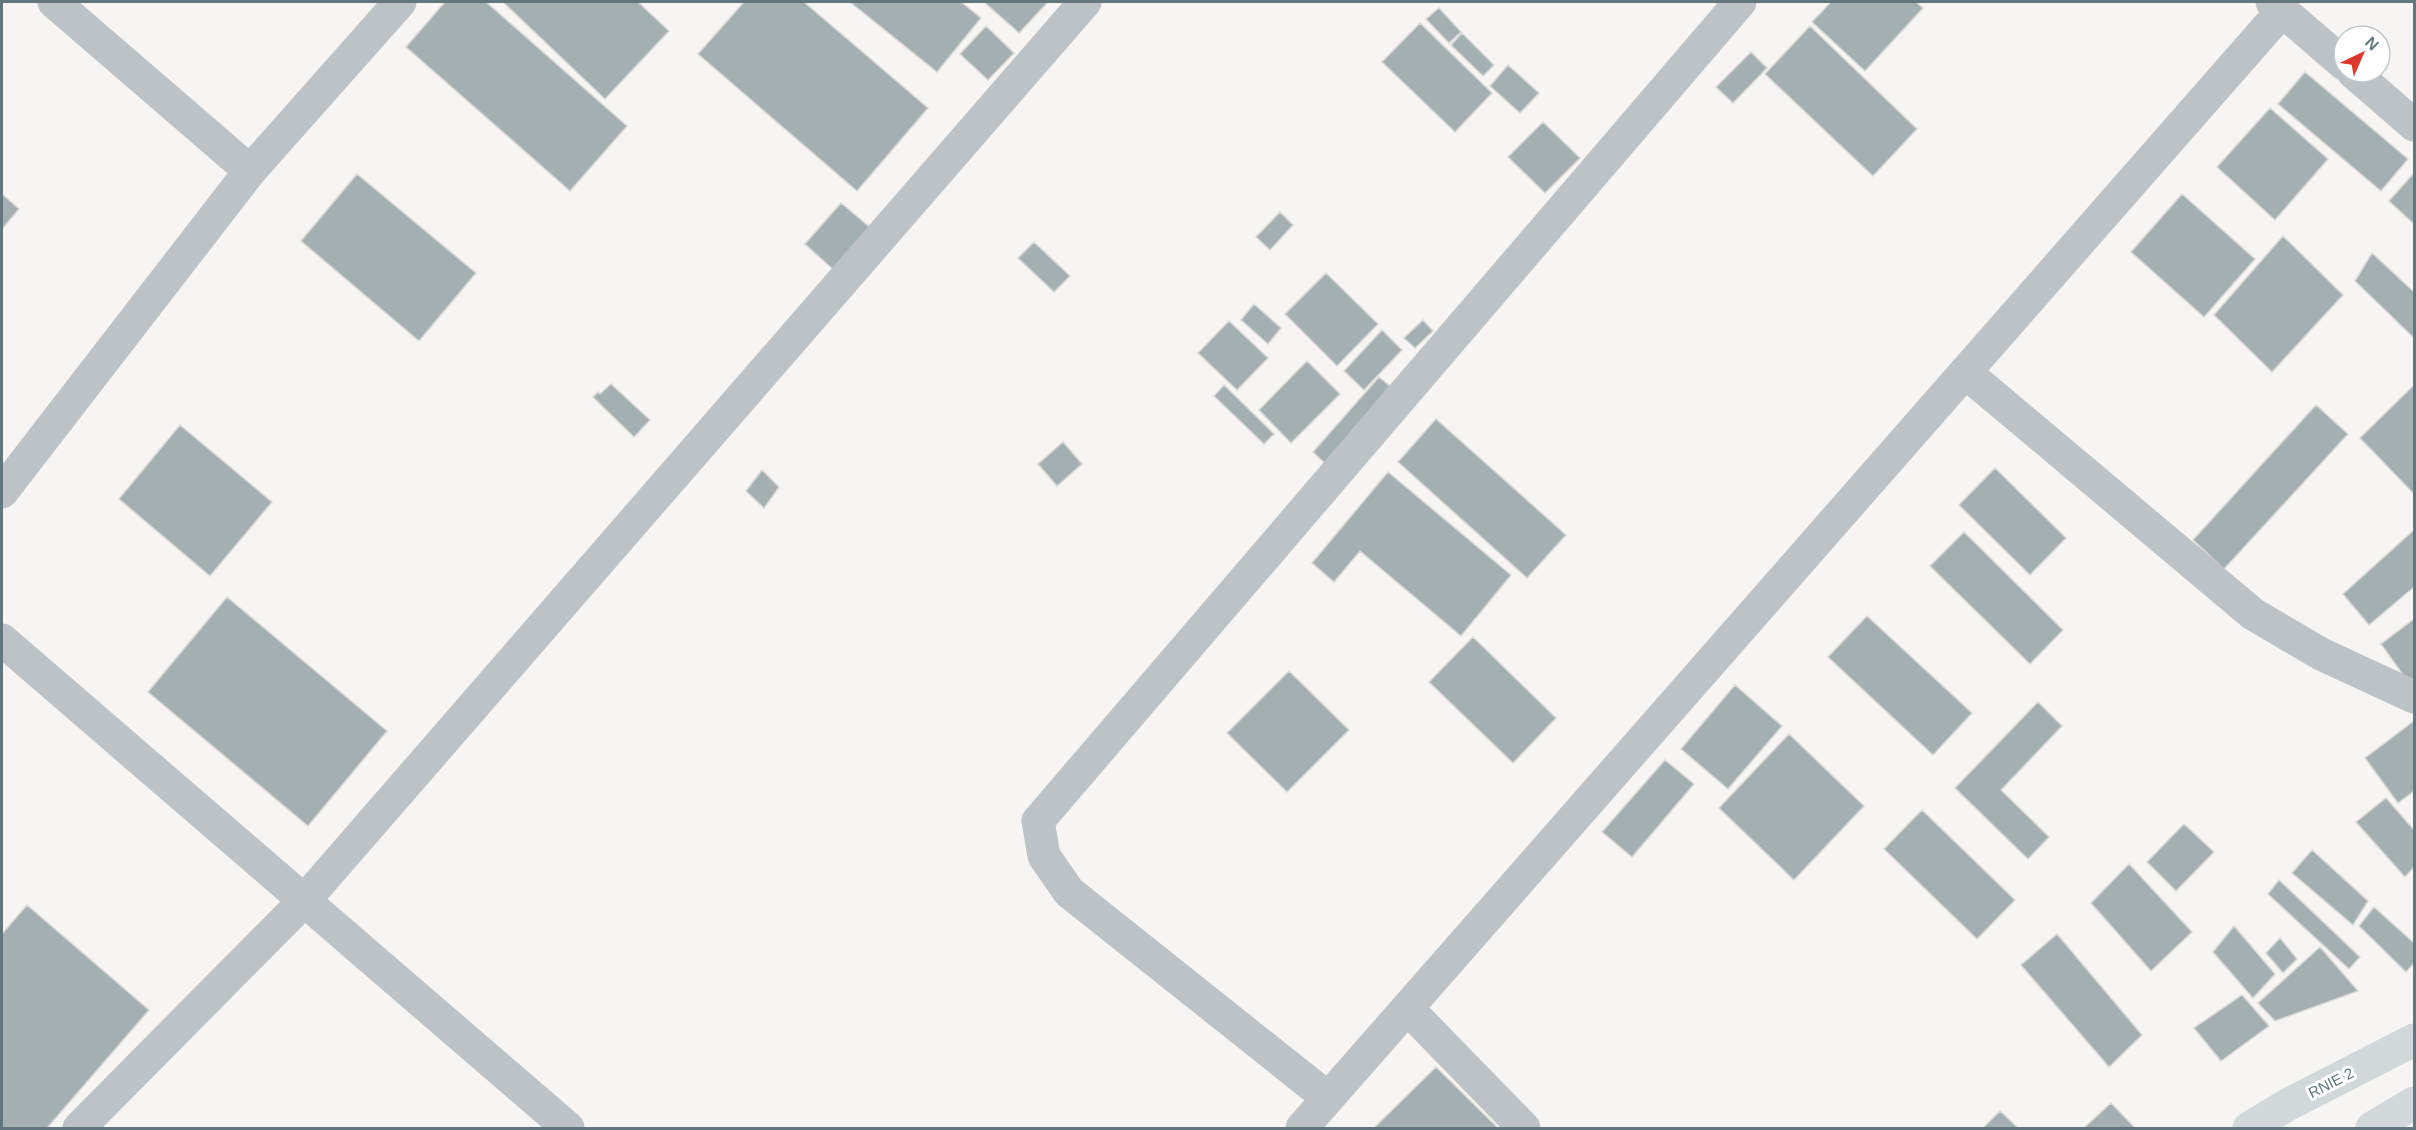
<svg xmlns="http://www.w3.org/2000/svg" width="2416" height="1130" viewBox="0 0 2416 1130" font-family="Helvetica,sans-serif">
	<rect width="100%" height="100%" fill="#f6f5f3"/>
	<path fill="#a4afb2" stroke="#d7d7d5" stroke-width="1.5" d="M445,2h41l141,124 -57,65 -164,-144z
		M503,2h135l31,29 -64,68z
		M744,2h60l124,106 -71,83 -159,-137z
		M850,2h111l20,16 -44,54z
		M984,2h64l-29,31z
		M1831,2h85l7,6 -58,63 -53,-49z
		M1439,8l22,24 -12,11 -23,-24z
		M1420,23l72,70 -37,39 -73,-70z
		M986,26l28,27 -26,27 -28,-26z
		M1810,26l107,103 -44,47 -108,-102z
		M1462,33l32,32 -11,11 -32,-31z
		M1751,52l16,16 -34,35 -17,-16z
		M1508,65l31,28 -19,20 -30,-27z
		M2305,72l103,87 -27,32 -103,-87z
		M2270,108l58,51 -53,61 -58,-53z
		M1543,122l37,36 -35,35 -37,-36z
		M2414,173v51l-25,-23z
		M357,174l119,99 -57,68 -118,-100z
		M2,194l17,15 -17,20z
		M2182,194l73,65 -51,58 -73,-65z
		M841,203l32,27 -37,42 -31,-28z
		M1280,212l13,13 -23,25 -14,-13z
		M2283,236l60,59 -71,77 -58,-57z
		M1034,242l36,34 -16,16 -36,-34z
		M2372,253l42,39v46l-59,-57z
		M1326,273l52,51 -41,42 -52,-52z
		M1254,304l27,24 -13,16 -27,-24z
		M1423,320l10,11 -18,17 -11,-10z
		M1229,321l39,37 -31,32 -39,-37z
		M1382,330l20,20 -38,40 -20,-19z
		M1307,361l33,33 -49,49 -32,-33z
		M1379,377l18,15 -67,76 -17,-16z
		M611,384l39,36 -16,17 -41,-40 5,-5 2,2z
		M1224,385l50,49 -10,10 -50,-48z
		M2414,385v109l-54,-56z
		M2316,405l32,29 -124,135 -31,-29z
		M1436,419l130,116 -39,43 -129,-116z
		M180,425l92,77 -62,74 -91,-77z
		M1063,442l19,22 -25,22 -19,-22z
		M1995,468l71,70 -36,37 -71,-70z
		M762,470l17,17 -15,21 -18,-17z
		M1388,472l123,103 -50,61 -101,-85 -26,31 -22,-19z
		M2414,530v57l-45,38 -26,-31z
		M1964,532l99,98 -33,34 -100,-98z
		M227,597l160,134 -79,95 -160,-134z
		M1867,616l105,97 -39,42 -105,-98z
		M2414,619v71l-33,-46z
		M1473,637l83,81 -43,45 -84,-81z
		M1289,671l60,59 -62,62 -60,-59z
		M1735,685l47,41 -54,63 -47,-40z
		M2038,702l24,24 -61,64 48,47 -21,22 -73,-71z
		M2414,721v70l-16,12 -33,-45z
		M1789,734l75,72 -70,74 -75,-72z
		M1665,760l29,24 -62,73 -30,-25z
		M2386,798l28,32v37l-9,10 -49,-55z
		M1922,810l93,90 -38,39 -93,-90z
		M2184,824l30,28 -38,39 -29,-29z
		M2312,850l56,51 -15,24 -61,-52z
		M2129,864l63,68 -41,39 -60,-68z
		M2279,880l81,77 -11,12 -81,-75z
		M27,905l122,105 -102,118h-45v-194z
		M2374,907l40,36v20l-8,9 -47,-46z
		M2234,926l41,48 -22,24 -40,-46z
		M2057,934l85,101 -33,32 -88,-102z
		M2280,938l17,21 -14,14 -17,-20z
		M2320,947l38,44 -83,30 -17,-18z
		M2242,995l27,31 -48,35 -27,-33z
		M1436,1067l62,61h-124z
		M2111,1103l24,25h-51z
		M2000,1111l18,17h-35z"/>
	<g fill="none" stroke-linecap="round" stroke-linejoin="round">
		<path stroke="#bcc2c5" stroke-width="33" d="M54,2l196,169
			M2272,2l72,62
			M2353,72l61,53
			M1965,372l288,242 68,40 93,43
			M2,492l248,-321 150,-169
			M2,640l566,488
			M1407,1008l117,120
			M1328,1098l-259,-206 -25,-36 -6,-35 702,-819
			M79,1128l225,-227 781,-899
			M1302,1128l980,-1117"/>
		<path stroke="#d2d8da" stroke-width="33" d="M2249,1128l38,-23 127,-65
			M2372,1128l42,-25"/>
	</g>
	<g text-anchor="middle" stroke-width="6" stroke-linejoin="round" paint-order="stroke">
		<g font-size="15" fill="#62767d" stroke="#fff">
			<text transform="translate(2331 1083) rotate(-27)" y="5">RNIE 2</text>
		</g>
	</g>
	<rect width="2416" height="1130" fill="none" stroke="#62767d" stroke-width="6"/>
	<g transform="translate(2362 54) rotate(44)"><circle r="28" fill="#ffffff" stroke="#c0c8cb" stroke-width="1.5"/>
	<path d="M0-4.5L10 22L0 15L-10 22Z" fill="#dc382d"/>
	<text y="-9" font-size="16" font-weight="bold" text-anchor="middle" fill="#62767d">N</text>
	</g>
</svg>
